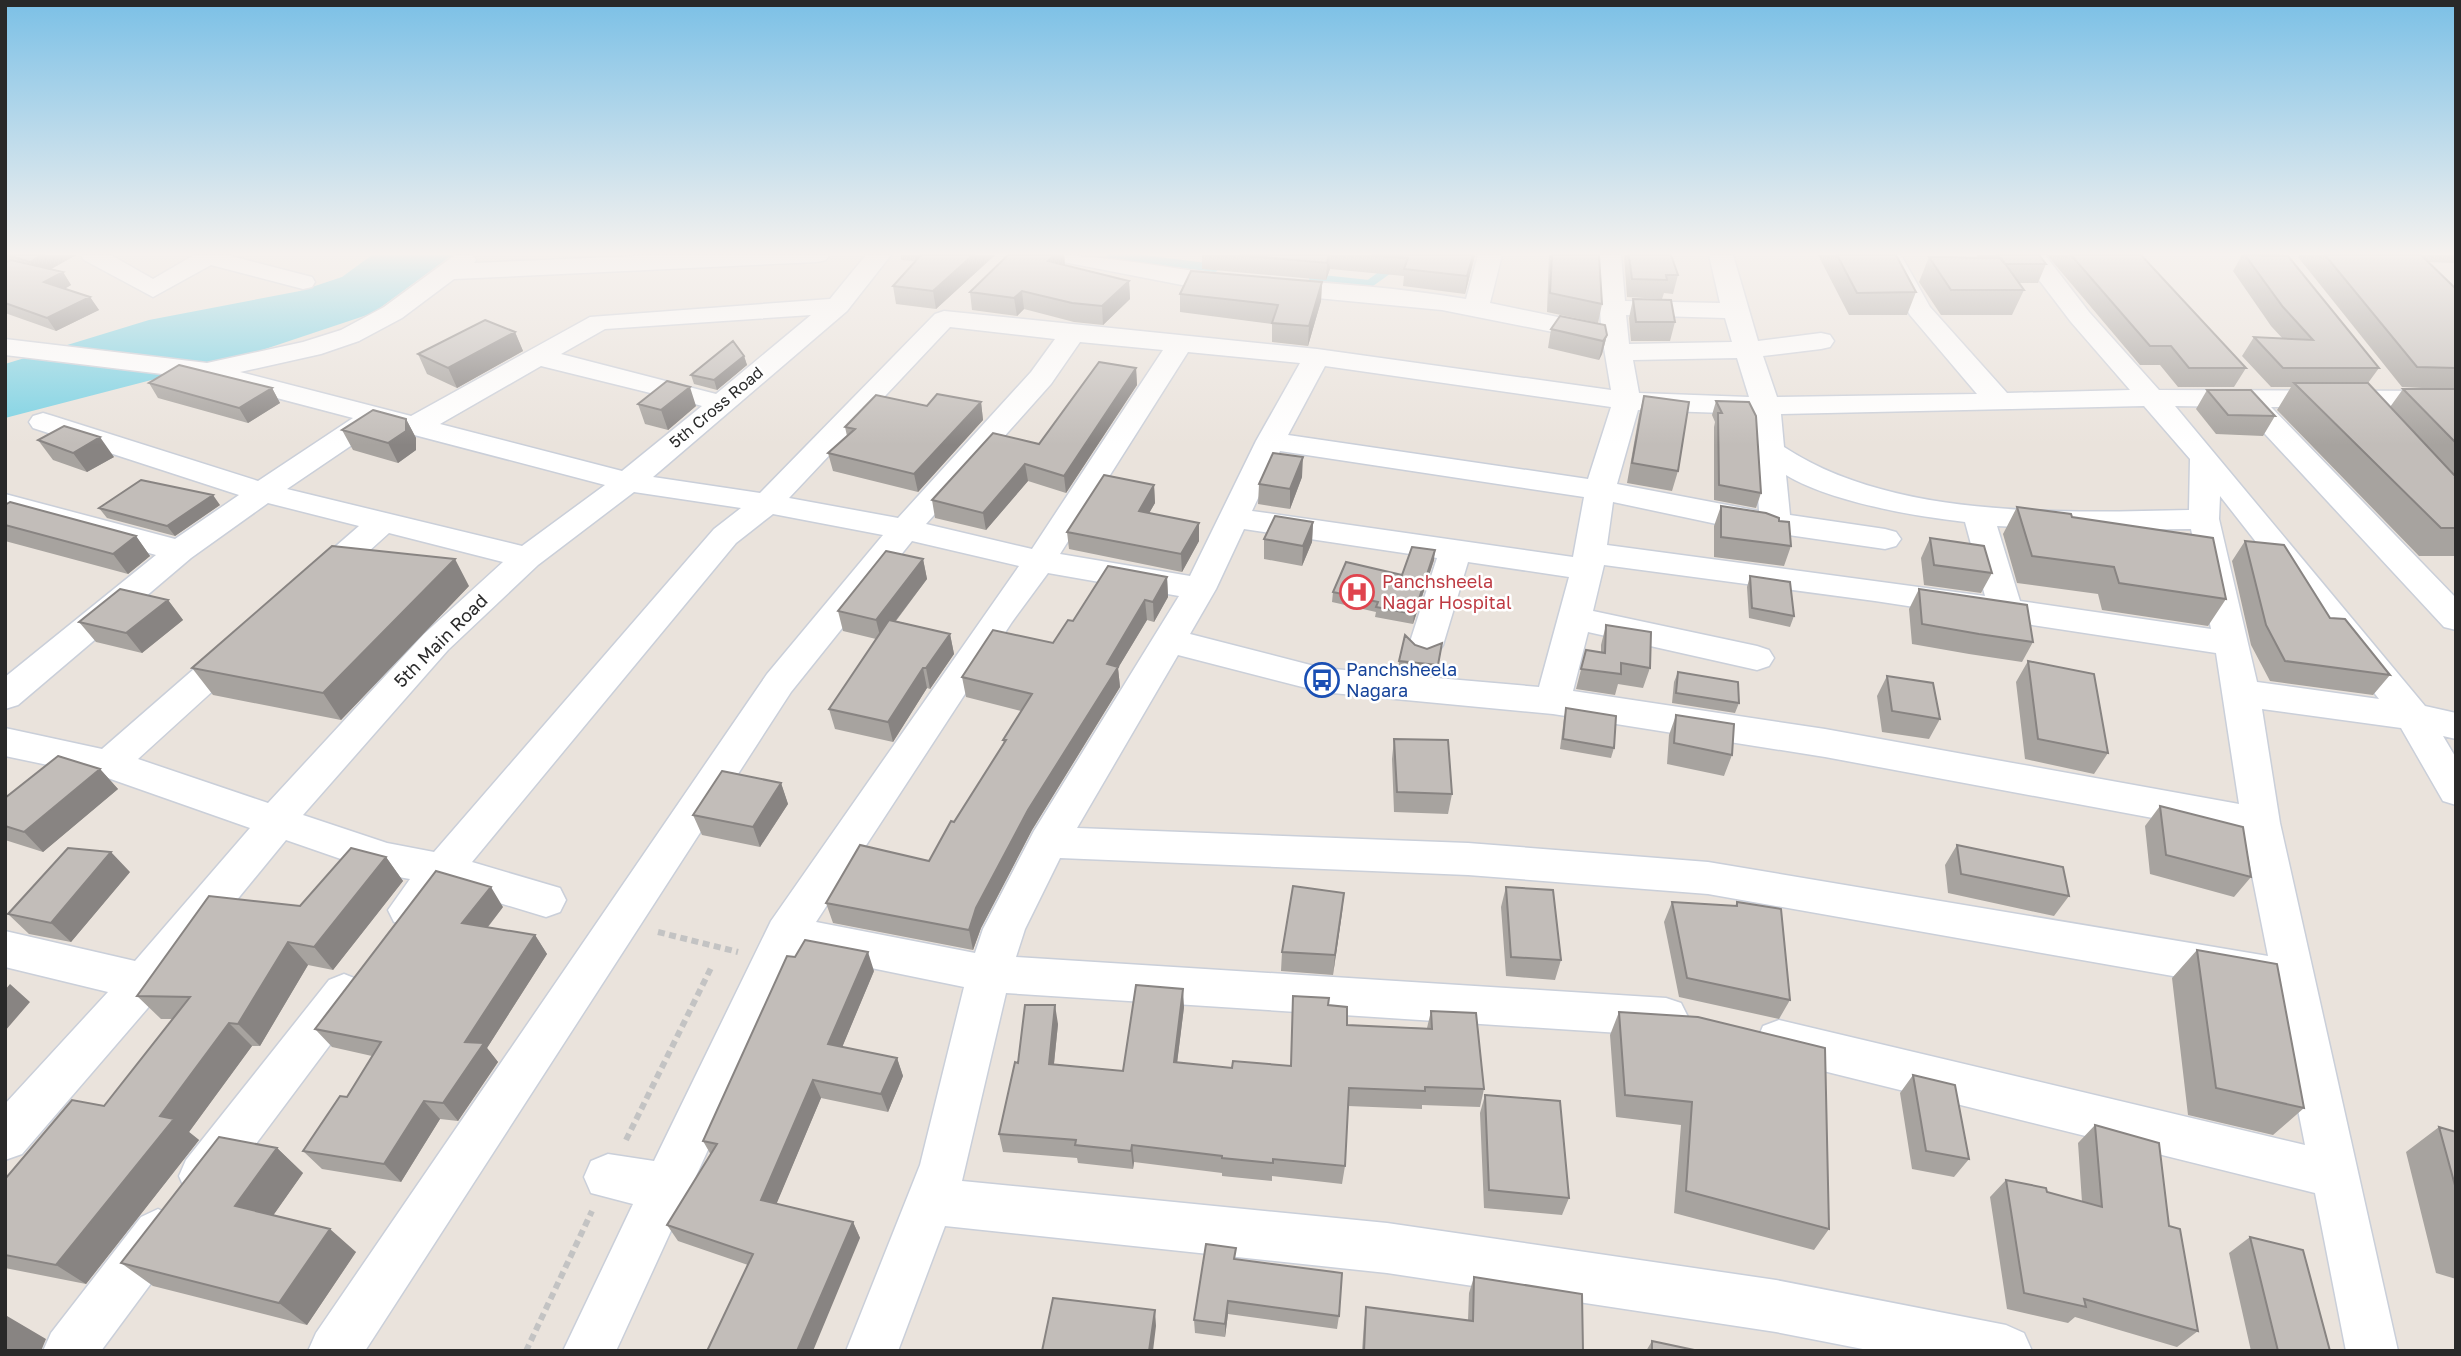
<svg xmlns="http://www.w3.org/2000/svg" width="2461" height="1356" viewBox="0 0 2461 1356" font-family="'Golos Text',sans-serif">
	<rect width="100%" height="100%" fill="#eae3dc"/>
	<path fill="#78d1e3" d="M372,255h80l-79,58 -129,43 -239,62v-54l144,-44 151,-29 42,-14z"/>
	<g fill="none" stroke-linecap="round" stroke-linejoin="round">
		<path stroke="#78d1e3" stroke-width="8" d="M1111,255l103,13
			M1313,278l56,6 40,-29"/>
		<g stroke="#cacfd9" stroke-width="3">
			<path id="minor" d="M81,255h30l42,24 41,-24h33l85,22 3,5 -3,5 -9,2 -92,-24 -58,32 -69,-37z
				M455,255h18l3,5 -2,3 185,-8h170l-3,5 -9,2 -363,17 -52,39 -43,23 -38,13 -81,18 171,44 179,-99 240,-18 36,-44h25l-44,56 -194,166 107,16 175,-179 9,-3 373,38 294,41 -8,-48 -161,-32 -260,-25 -129,-25 -3,-5c57,0 113,13 170,19 82,8 165,11 246,25l12,-44h24l-12,48 111,23 -4,-71h24l4,46 95,2 -11,-48h24l25,86 63,-8 9,2 4,6 -4,6 -9,2 -58,7 14,41 200,-3 -67,-79 -33,-60h24l29,52 77,86 123,-3 -59,-68 -51,-67h25l44,57 70,78 297,1v16h-185l185,191v32l-12,-3 -204,-220 -65,-1 250,300 31,7v26l-13,-3 13,22v47l-13,-4 -42,-73 -139,-19 18,114 118,528h-52l-31,-158 -536,-133 -16,-6 -6,-14 6,-14 16,-6 526,125 -30,-151 -567,-100 -240,-19 -408,-17 -35,71 -9,28 650,41 15,5 7,14 -7,14 -15,5 -660,-43 -44,188 425,42 389,57 230,45 18,8 8,18h-159l-97,-19 -389,-59 -442,-47 -47,125h-52l74,-186 44,-178 -166,-34 -182,398h-53l70,-147 -42,-11 -7,-16 7,-16 17,-7 46,7 117,-240 248,-355 -107,-25 -121,151 -426,659h-57l8,-18 451,-659 116,-139 -110,-21 -37,29 -264,319 88,26 6,12 -6,12 -14,5 -96,-29c-17,22 -26,44 -56,34l-6,-12 22,-31 -23,-4 -101,-35 -127,155 -137,159 -17,6v-56l103,-112 -103,-25v-36l130,30 115,-133 -145,-51 -100,-21v-28l97,21 123,-107 12,-4 12,4 5,8 -5,8 -111,101 130,44 156,-169 79,-72 -114,-29 -62,56 -11,3 -11,-3 -5,-8 5,-8 54,-47 -91,-23 -77,55 -173,147 -13,4v-32l151,-122 -151,-42v-19l170,45 64,-44 -206,-67 -4,-6 4,-6 10,-3 10,3 205,65 95,-63 -149,-39 -199,-24v-16l202,24 96,-21 38,-12 43,-23zM811,315l-95,79 -155,-40 44,-25zM1626,315l99,3 7,24 -103,2zM950,327l105,12 -24,33 -133,146 -109,-20zM1080,342l83,8 -131,199 -106,-25 125,-140zM1188,352l112,11 -44,78 -66,135 -130,-22zM1737,358l12,39 -110,-4 -6,-33zM541,366l154,38 7,2 -80,65 -182,-47zM1325,366l286,41 -23,72 -300,-44zM2144,406l46,53 -1,51c-127,3 -296,9 -405,-63l-3,-33zM1638,410l115,4 6,97 -142,-27zM380,426l225,59 -83,61 -235,-57zM1280,451l304,46 -11,60 -321,-46zM1786,475c45,27 127,41 179,47l20,74 -378,-51 6,-43 113,24 159,23 11,-3 5,-7 -5,-7 -11,-3 -95,-14zM634,492l107,16 -27,21 -280,323 -47,-9 -84,-28 145,-165 90,-85zM2220,496l159,203 -122,-17 -38,-163zM1997,526l80,4 114,-1 20,100 -191,-28zM1244,529l193,29 -28,87 5,8 12,4 12,-4 5,-8 25,-83 101,15 -30,110 -217,-19 -132,-34 26,-45zM1604,565l271,36 341,52 23,151 -414,-75 -252,-38 15,-59 169,38 12,-4 5,-8 -5,-8 -12,-4 -164,-35zM1048,573l131,23 -145,235 -51,98 -8,24 -159,-31 196,-300zM1178,655l144,37 231,22 272,43 419,78 24,121 -560,-94 -240,-19 -391,-15z
				M344,974l15,6 7,13 -7,13 -139,186 -17,7 -17,-7 -7,-16 7,-16 143,-180z
				M158,1209l17,8 8,17 -8,17 -74,100h-58l8,-18 90,-116z"/>
		</g>
		<path stroke="#c3c3c3" stroke-width="6" stroke-dasharray="7 4.5" stroke-linecap="butt" d="M658,932l80,20
			M626,1140l85,-172
			M526,1351l66,-140"/>
		<use href="#minor" fill="#fff" fill-rule="evenodd"/>
	</g>
	<path fill="#a7a39f" d="M5,255h71l-25,14 12,3 8,13 -6,4 25,8 9,13 -43,21 -51,-18z
		M901,255h94l-59,54 -40,-5 -3,-18 22,-25 -14,-1z
		M1008,255h56l1,10 64,16 1,18 -27,26 -29,-3 -50,-13 -7,7 -45,-6 -2,-18z
		M1202,255h273l-10,39 -62,-8 1,-10 -74,-7 -4,11 -124,-11z
		M1549,255h50l3,49 -4,19 -51,-11z
		M1624,255h47l7,20 -5,19 -9,-1 -2,6 -35,-2z
		M1818,255h78l20,37 -9,23h-58z
		M1976,255h63l7,9 -8,19h-19l5,7 -12,25h-71l-22,-33 10,-25 49,1z
		M2047,255h94l105,113 -12,19h-56l-18,-22h-20z
		M2242,255h31l106,113 -11,15 22,24 13,-18h39l-40,-2 -104,-130 1,-2h157v8l-28,-1 28,27v267h-37l-142,-146 14,-23h-20l-29,-31 12,-19 29,2 -12,-13 -38,-55z
		M1322,282l-1,19 -13,45 -36,-4v-18l-92,-12v-18z
		M1633,299l42,23 -5,19h-39l-2,-23z
		M1551,329l56,6 -5,19 -3,6 -51,-12z
		M515,332l8,19 -66,37 -30,-14 -9,-20z
		M744,356l3,9 -30,25 -23,-6 -3,-9z
		M1136,368l1,17 -71,108 -38,-12 -42,49 -51,-12 -3,-18 107,-56z
		M149,383l123,5 8,15 -32,20 -90,-25z
		M2207,390l68,26 -12,20 -47,-2 -20,-25z
		M1644,396l34,75 -6,20 -45,-8 12,-68z
		M1716,401l45,92 -5,15 -42,-8v-73l1,-5 -3,-7z
		M981,402l2,18 -65,72 -85,-21 -5,-18 19,-17 -2,-9 82,-21z
		M638,404l58,2 -28,24 -23,-6z
		M406,419l10,19v12l-18,13 -45,-13 -11,-20z
		M38,440l76,17 -27,15 -34,-12z
		M1302,477l-12,32 -32,-5 1,-20z
		M1154,485l1,18 -6,10 50,10v18l-17,31 -113,-23 -2,-17z
		M5,505l131,31 14,20 -22,18 -123,-33z
		M220,505l-45,31 -68,-18 -8,-10z
		M1721,506l58,15 12,25 -7,20 -70,-9v-31z
		M2017,507l55,10 154,82 -18,27 -106,-16 -4,-16 -81,-11 -14,-49z
		M1313,522l-1,20 -10,24 -38,-7v-20z
		M1930,538l62,35 -11,20 -57,-8 -3,-27z
		M2245,541l85,77 60,57 -17,20 -103,-14 -19,-36 -19,-84z
		M923,559l4,20 -31,42 54,13 4,20 -24,35 -3,-1 -34,54 -58,-13 -6,-20 47,-70 -33,-8 -5,-20z
		M1434,560l-21,64 -38,-7 1,-5 -44,-10 1,-10 69,-17z
		M1750,576l44,40 -4,11 -41,-9 -2,-31z
		M1167,577l1,20 -14,25 -7,-2 -29,48 2,19 -88,143 -51,98 -8,22 -140,-27 -7,-20 103,-42 75,-117 -1,-4 18,-29 -55,-14 -4,-20 91,-34 20,-22z
		M469,586l-128,134 -128,-25 -21,-27z
		M1919,589l114,53 -11,20 -53,-8 -57,-10 -3,-35z
		M168,600l15,20 -41,33 -46,-11 -17,-20z
		M1606,625l44,43 -7,20 -25,-4 -3,11 -39,-6 10,-39 15,2v-7z
		M1442,643l-5,32 -39,-4 1,-10 16,-16 12,4z
		M2028,661l80,92 -14,21 -69,-15 -9,-77z
		M1678,672l61,31 -4,10 -63,-10 2,-21z
		M1887,676l53,43 -11,20 -47,-7 -5,-36z
		M1566,708l48,40 -3,10 -51,-9 4,-31z
		M1676,715l56,40 -8,21 -57,-12 2,-29z
		M1394,739l58,55 -4,20 -54,-2 -2,-53z
		M100,769l18,20 -75,63 -38,-12v-42z
		M781,783l7,21 -28,43 -58,-12 -9,-20z
		M2160,806l91,71 -17,20 -84,-23 -5,-48z
		M1957,845l112,51 -15,20 -106,-23 -3,-28z
		M386,857l17,24 -70,89 -25,-5 -48,81h-8l-63,86 10,8 -113,144 -81,-16v-89l99,-73 69,-87h-12l-24,-23z
		M130,872l-59,70 -42,-8 -21,-20z
		M1506,887l55,73 -6,20 -49,-4 -5,-69z
		M1344,893l-11,82 -52,-4 1,-19z
		M1672,902l63,4 2,-4 53,98 -11,19 -100,-22 -15,-75z
		M503,907l-15,20 47,8 12,19 -60,94 11,14 -40,59 -18,-2 -39,63 -79,-13 -19,-18 44,-54 25,-41 -40,-9 -17,-18z
		M2197,950l107,158 -31,27 -85,-20 -16,-137z
		M874,971l-32,76 55,11 6,18 -15,36 -67,-14 -45,106 77,18 7,16 -112,27 -70,-24 -11,-16 44,-70 -8,-14z
		M1328,1005l19,20 80,3 4,-17 53,78 -4,18 -58,-2v4l-74,-3 -3,60 -3,18 -70,-8v5l-50,-5v-3l-88,-11 -1,7 -55,-6 -1,-5 -74,-6 -4,-18 19,-71 40,-39 -4,40 69,7 61,-64 -7,55 55,6 58,-2z
		M1619,1012l210,217 -15,21 -140,-37 7,-88 -65,-8 -6,-82z
		M1913,1075l56,84 -15,18 -42,-8 -12,-76z
		M1485,1095l84,103 -7,17 -78,-7 -4,-95z
		M2095,1125l74,101 29,105 -21,16 -102,-30 -7,6 -61,-14 -17,-112 16,-17 76,22 -4,-59z
		M2439,1127l17,5v147l-20,-6 -30,-121z
		M277,1148l26,25 -30,42 83,37 -49,73 -154,-39 -32,-23z
		M2250,1237l80,114h-79l-22,-98z
		M1235,1259l104,57 -2,13 -109,-15 -3,23 -30,-4 -1,-13z
		M1474,1277l109,74h-221l2,-28 2,-16 102,13 1,-27z
		M1652,1341l47,10h-53z"/>
	<path fill="#888482" d="M42,255h34l-37,21 -9,-14z
		M973,255h22l-59,54 -3,-18z
		M1055,255h9l1,10 -17,-4z
		M1329,255l1,14 -4,11 1,-17z
		M1473,255h2l-10,39 2,-18z
		M63,272l8,13 -18,10 -9,-13z
		M1129,281l1,18 -27,26 -1,-19z
		M1322,282l-1,19 -13,45 1,-20z
		M1022,291l2,18 -7,7 -3,-18z
		M90,297l9,13 -43,21 -9,-13z
		M515,332l8,19 -66,37 -9,-20z
		M1607,335l-5,19 -3,6 4,-19z
		M744,356l3,9 -30,25 -3,-10z
		M1136,368l1,17 -71,108 -2,-17z
		M690,387l6,19 -28,24 -7,-20z
		M272,388l8,15 -32,20 -9,-15z
		M981,402l2,18 -65,72 -4,-18z
		M406,419l10,19v12l-18,13 -10,-20z
		M100,437l14,20 -27,15 -14,-19z
		M1303,457l-1,20 -12,32v-20z
		M1025,464l3,17 -42,49 -3,-17z
		M1154,485l1,18 -15,26 -1,-18z
		M213,495l7,10 -45,31 -8,-10z
		M1313,522l-1,20 -10,24 1,-20z
		M1199,523v18l-17,31 -1,-18z
		M136,536l14,20 -22,18 -15,-20z
		M1435,550l-1,10 -21,64 1,-10z
		M455,559l14,27 -128,134 -18,-27z
		M923,559l4,20 -46,61 -5,-20z
		M1167,577l1,20 -14,25 -1,-20z
		M168,600l15,20 -41,33 -16,-20z
		M1145,600l2,20 -29,48 2,19 -88,143 -51,98 -8,22 -4,-20 7,-22 131,-244z
		M950,634l4,20 -24,35 -4,-21z
		M923,668l4,20 -34,54 -5,-20z
		M100,769l18,20 -75,63 -19,-20z
		M781,783l7,21 -28,43 -7,-20z
		M111,852l19,20 -59,70 -20,-19z
		M386,857l17,24 -70,89 -19,-23z
		M491,887l12,20 -27,35 -14,-19z
		M1344,893l-2,20 -9,62 2,-20z
		M535,935l12,19 -60,94 11,14 -40,59 -15,-18 22,-61z
		M288,942l20,23 -48,81 -22,-22z
		M868,952l6,19 -38,91 -8,-18z
		M10,984l20,18 -25,29v-41z
		M1183,989l1,18 -9,73 -1,-18z
		M1055,1005l3,19 -6,58 -3,-18z
		M229,1023l23,23 -63,86 10,8 -113,144 -30,-19 104,-149z
		M897,1058l6,18 -15,36 -7,-18z
		M813,1080l8,18 -50,119 -10,-17z
		M424,1101l16,18 -39,63 -17,-18z
		M1132,1145l2,17 -1,7 -2,-18z
		M277,1148l26,25 -40,57 -28,-24z
		M853,1222l7,16 -47,113h-16z
		M330,1229l26,23 -49,73 -28,-22z
		M1228,1301v13l-3,23v-13z
		M1155,1310l1,16 -3,25h-4z
		M7,1316l39,23 -5,12h-36v-31z"/>
	<path fill="#c2bdb9" stroke="#888482" stroke-width="2" d="M8,255h34l-12,7z
		M921,255h52l-40,36 -40,-5z
		M1008,255h47l-7,6 81,20 -27,25 -30,-3 -50,-12 -8,7 -44,-6z
		M1239,255h90l-2,8z
		M1371,255h102l-6,21 -63,-7 4,-11z
		M1552,255h47l3,49 -52,-11z
		M1629,255h42l7,20h-12l1,5 -35,-1z
		M1837,255h59l20,37 -59,1z
		M1997,255h42l7,9h-41z
		M2071,255h70l105,113h-57l-18,-22h-21z
		M2245,255l43,1 91,112h-96l-29,-31 59,3 -30,-33z
		M2325,255h96l35,34v79l-39,-1z
		M1929,257l72,1 23,32h-73z
		M11,260l52,12 -19,10 46,15 -43,21 -42,-15v-40z
		M1191,271l131,11 -13,44 -37,-3 6,-18 -98,-11z
		M1633,299l38,1 4,22h-39z
		M1560,316l45,9 2,10 -4,6 -52,-12z
		M485,320l30,12 -67,36 -30,-14z
		M733,341l11,15 -30,24 -23,-5z
		M1099,362l37,6 -72,108 -39,-12 -42,49 -51,-13 61,-67 46,11z
		M179,365l93,23 -33,20 -90,-25z
		M667,381l23,6 -29,23 -23,-6z
		M2294,383h74l88,94 -1,1 1,1v49h-15z
		M2403,389h53v54z
		M2207,390h44l24,26 -47,-1z
		M937,394l44,8 -67,72 -86,-21 27,-24 -10,-2 31,-32 51,11z
		M1644,396l45,6 -11,69 -46,-8z
		M1716,401l33,1 7,14 5,77 -42,-8 -1,-72h4z
		M373,410l33,9v12l-18,12 -46,-13z
		M64,426l36,11 -27,16 -35,-13z
		M1273,453l30,4 -13,32 -31,-5z
		M1104,475l50,10 -15,26 60,12 -18,31 -114,-22z
		M141,480l72,15 -46,31 -68,-18z
		M10,502l126,34 -23,18 -108,-29v-20z
		M1721,506l45,7 13,5v3l10,1 2,24 -70,-9z
		M2017,507l54,7 1,3 141,21 13,61 -107,-16 -5,-16 -82,-11z
		M1275,516l38,6 -10,24 -39,-7z
		M1930,538l54,8 8,27 -58,-8z
		M2245,541l39,4 46,73 15,1 45,56 -105,-14 -19,-36z
		M332,546l123,13 -132,134 -131,-25z
		M1412,547l23,3 -21,64 -38,-7 2,-5 -45,-10 13,-30 56,13z
		M886,551l37,8 -47,61 -38,-9z
		M1108,566l59,11 -14,25 -8,-2 -38,64 11,3 -90,143 -52,98 -7,22 -143,-27 34,-58 69,16 22,-40 3,1 52,-82h-3l29,-46 -70,-17 31,-47 60,13 15,-23 5,1z
		M1750,576l40,6 4,34 -42,-8z
		M120,589l48,11 -42,33 -47,-11z
		M1919,589l108,16 6,37 -54,-8 -57,-10z
		M889,620l61,14 -24,34h-3l-35,54 -59,-13z
		M1606,625l45,7 -1,36 -29,-5v11l-40,-5 5,-19 19,3z
		M1405,635l10,10 12,4 15,-6 -4,22 -39,-4z
		M2028,661l66,13 14,79 -70,-14z
		M1678,672l60,10 1,21 -63,-10z
		M1887,676l46,7 7,36 -48,-8z
		M1566,708l50,8 -2,32 -51,-9z
		M1676,715l58,9 -2,31 -58,-12z
		M1394,739l54,1 4,54 -55,-2z
		M58,756l42,13 -76,63 -19,-6v-28z
		M722,771l59,12 -28,44 -60,-12z
		M2160,806l83,21 8,50 -85,-22z
		M1957,845l106,22 6,29 -108,-22z
		M68,848l43,4 -60,71 -43,-9z
		M351,848l35,9 -72,90 -26,-5 -50,82 -9,-1 -69,93 14,3 -118,146 -51,-10v-76l67,-79 32,6 86,-109 -53,-1 72,-100 91,10z
		M436,871l55,16 -29,36 73,12 -70,107 19,1 -41,60 -19,-2 -40,63 -81,-13 37,-55 7,1 34,-55 -66,-13z
		M1293,886l51,7 -9,62 -53,-3z
		M1506,887l47,3 8,70 -50,-3z
		M1672,902l65,4v-4l44,7 9,91 -103,-22z
		M805,940l63,12 -40,92 69,14 -16,36 -68,-14 -52,120 92,22 -56,129h-90l46,-97 -86,-29 50,-81 -14,-3 84,-185 8,1z
		M2197,950l80,14 27,144 -88,-20z
		M1136,985l47,4 -9,73 58,6 1,-7 58,5 2,-70 36,2 -1,7 19,2v18l85,4 -1,-18 45,2 8,76 -59,-2v4l-76,-3 -4,78 -72,-7v4l-51,-5v-2l-90,-11 -1,6 -56,-6 1,-5 -77,-6 16,-72 3,1 7,-58h30l-6,59 74,7z
		M1619,1012l79,5 127,31 4,181 -143,-38 6,-89 -67,-7z
		M1913,1075l42,10 14,74 -43,-8z
		M1485,1095l75,6 9,97 -80,-8z
		M2095,1125l64,18 10,83 11,3 18,102 -114,-32 2,8 -62,-14 -18,-113 40,8 1,4 55,15z
		M2439,1127l17,5v57z
		M219,1137l58,11 -42,58 95,23 -51,74 -158,-40z
		M2250,1237l53,13 27,101h-52z
		M1206,1244l30,4 -2,11 108,14 -3,43 -111,-15 -3,23 -31,-4z
		M1474,1277l108,17 1,57h-219l2,-44 107,14z
		M1053,1298l102,12 -6,41h-107z
		M1652,1341l47,10h-47z"/>
	<linearGradient id="sky" x2="0" y2="1"><stop stop-color="#7bc0e6"/><stop offset="0.57" stop-color="#f6f2ef"/><stop offset="1" stop-color="#f6f2ef" stop-opacity="0"/></linearGradient>
	<rect width="2461" height="445" fill="url(#sky)"/>
	<defs>
		<g id="hospital-ring" transform="scale(1.75)"><circle r="9.5" fill="#fff" stroke="#e0444e" stroke-width="1.5"/><path d="M-5-5h3v3.5h4V-5h3V5h-3V1.5h-4V5h-3Z" fill="#e0444e"/></g>
		<g id="bus-ring" transform="scale(1.75)"><circle r="9.5" fill="#fff" stroke="#1a4fb4" stroke-width="1.5"/><path d="M-5-6H5V4H4V6H2V4H-2V6H-4V4H-5ZM-3.5-4V0h7V-4ZM-3.5 1.2v1.5H-2V1.2ZM2 1.2v1.5H3.5V1.2Z" fill="#1a4fb4"/></g>
	</defs>
	<g fill-rule="evenodd">
		<use href="#hospital-ring" x="1357" y="592"/>
		<use href="#bus-ring" x="1322" y="680"/>
	</g>
	<g text-anchor="middle" stroke-width="5" stroke-linejoin="round" paint-order="stroke">
		<g font-size="16" fill="#292929" stroke="#fff">
			<text transform="translate(716 407) rotate(-40)" y="6">5th Cross Road</text>
		</g>
		<g font-size="18" fill="#be3a42" stroke="#fff" text-anchor="start">
			<text x="1382" y="588">Panchsheela<tspan x="1382" dy="21">Nagar Hospital</tspan></text>
		</g>
		<g font-size="18" fill="#292929" stroke="#fff">
			<text transform="translate(441 641) rotate(-45)" y="6">5th Main Road</text>
		</g>
		<g font-size="18" fill="#164399" stroke="#fff" text-anchor="start">
			<text x="1346" y="676">Panchsheela<tspan x="1346" dy="21">Nagara</tspan></text>
		</g>
	</g>
	<rect width="2461" height="1356" fill="none" stroke="#292929" stroke-width="14"/>
</svg>
